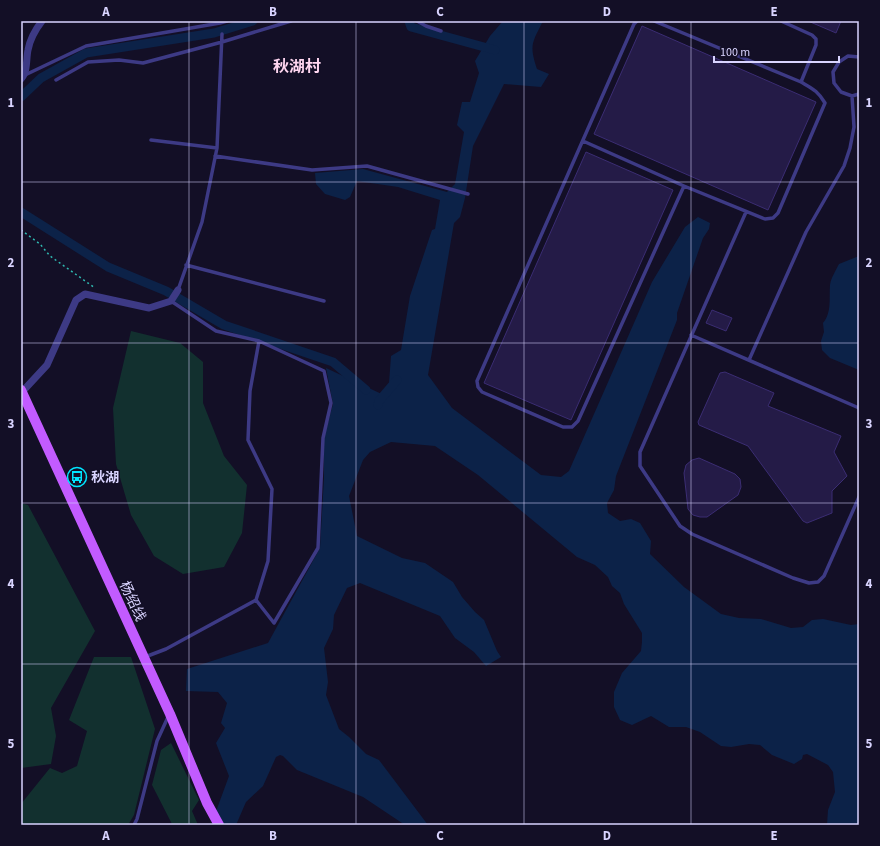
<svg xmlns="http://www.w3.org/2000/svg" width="880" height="846" viewBox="0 0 880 846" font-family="'Source Sans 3','Noto Sans SC',sans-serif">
	<rect width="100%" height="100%" fill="#130f26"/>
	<path fill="#12302f" d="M131,331l49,12 23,19v41l21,53 23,29 -5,48 -18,34 -41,7 -29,-18 -23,-41 -15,-51 -3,-56z
		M21,503l7,2 67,126 -44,77 5,28 -5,28 -30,4z
		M94,657h37l24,72 -21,86 -6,10h-107v-21l29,-36 12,5 15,-7 10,-35 -18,-11z
		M171,743l28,57 -7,11 6,14h-24l-2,-1 -20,-39 9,-35z"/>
	<path fill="#0c2248" d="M503,21h40c-11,22 -14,24 -6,48l12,5 -8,13 -37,-3 -31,62 -8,52 -5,19 -6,6 -26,152 24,33 89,67 20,2 8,-6 83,-189 33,-55 13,-10 12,6 -1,6 -6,9 -26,75v7l-61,156 -2,14 -7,13 1,10 12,8 11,-2 9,4 11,18 -1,13 34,33 37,27 18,4 22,1 30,9 12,-1 9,-7 11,-1 28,6 8,-1v201h-32l1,-15 7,-18 -2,-20 -5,-7 -21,-11 -4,1 -1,4 -8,5 -22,-9 -12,-10 -11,-1 -18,3 -10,-1 -21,-14 -14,-5h-17l-18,-11 -19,9 -12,-5 -6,-13v-15l8,-19 19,-22 1,-9v-9l-18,-29 -4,-11 -8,-7 -4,-9 -13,-12 -18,-8 -99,-82 -43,-29 -44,-4 -21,10 -7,8 -14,36 8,40 45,22 23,5 28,19 9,15 13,15 9,8 13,31 4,6 -15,9 -12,-14 -19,-14 -15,-22 -80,-33 -13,5 -13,27 -1,14 -9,19 4,34 -2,13 13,34 10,8 17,17 13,6 49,65h-23l-42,-28 -66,-27 -14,-14 -3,-1 -4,2 -13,29 -17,16 -10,23h-25l18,-49 -13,-33 9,-15 -4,-5 6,-20 -9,-11 -32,-1 1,-22 81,-26 52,-95 4,-70v-40l9,-34 -7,-36 62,29 3,-41 10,-6 9,-54 22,-66 3,-1 5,-29 -42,-13 -41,-6 -7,16 -5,3 -20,-6 -9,-10 -1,-11 48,-4 84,23 8,-8 9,-52 -7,-7 5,-23h8l9,-29 -4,-12 15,-25z
		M859,256v114l-29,-12 -8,-8 -1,-9 3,-9 -1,-9c9,-10 6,-26 7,-38 1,-7 6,-15 9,-21z"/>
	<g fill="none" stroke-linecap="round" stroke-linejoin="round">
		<path stroke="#0c2248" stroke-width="9" d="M409,21l2,6 84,23
			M21,97l20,-19 45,-25 128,-20 39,-12
			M21,212l87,55 58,24 58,34 109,37 33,28
			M378,405l1,-4 18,-21"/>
	</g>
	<path fill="#241b47" stroke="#3b2d73" d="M808,21h33l-5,12z
		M642,26l174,76 -48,108 -174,-76z
		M586,152l87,38 -102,230 -87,-37z
		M712,310l20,8 -6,13 -20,-8z
		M725,372l49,21 -6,13 73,30 -7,16 13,24 -15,15v22l-25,10 -4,-2 -55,-75 -49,-21 -1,-3 22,-49z
		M699,458l36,16 5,5 1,8 -3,8 -31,22h-7l-7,-2 -5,-6 -4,-36 2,-8 6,-5z"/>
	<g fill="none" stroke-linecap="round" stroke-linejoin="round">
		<path stroke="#2fb8b0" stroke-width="1.5" stroke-dasharray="2 3" stroke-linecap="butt" d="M21,230l19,14 10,12 45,32"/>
		<path stroke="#3d3a85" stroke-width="3.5" d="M417,21l9,5 15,5
			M637,21l-3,3 -157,357 1,6 4,5 81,35h9l6,-6 106,-235
			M781,21l31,14 4,4v6l-15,37
			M859,57l-11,-1 -9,6 -6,10 1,11 7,9 11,4 7,-2
			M25,75l61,-29 134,-23 7,-2
			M56,80l32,-18 31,-2 24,3 79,-21 69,-21
			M151,140l66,8
			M583,141l101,45 81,33 8,-1 5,-5 47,-110c-7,-12 -12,-14 -24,-21l-147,-61
			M215,156l97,14 55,-4 101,28
			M746,212l-106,240v14l40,60 12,8 101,44 16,5 9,-1 6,-6 35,-79
			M186,265l138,36
			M178,290l24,-68 15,-74 5,-114
			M171,301l45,30 43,10 65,30 7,32 -8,35 -5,110 -44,75 -18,-23
			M691,335l168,73
			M749,360l57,-128 38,-66 6,-18 4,-21 -2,-31
			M145,657l21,-8 90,-49 12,-39 4,-72 -24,-49 2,-49 9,-50
			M134,825l3,-6 20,-78 11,-24"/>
		<path stroke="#3d3a85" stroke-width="7" d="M21,79c7,-7 5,-20 7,-29 2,-11 7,-20 14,-29
			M22,392l25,-27 29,-65 9,-6 64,14 22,-7 7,-11"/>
		<path stroke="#c25bff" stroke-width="10" d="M21,390l149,324 37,89 12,22"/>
	</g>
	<path fill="none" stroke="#d9d4ff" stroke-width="1" stroke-opacity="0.55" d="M189,21v804M356,21v804M524,21v804M691,21v804M21,182h838M21,343h838M21,503h838M21,664h838"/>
	<defs>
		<g id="bus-ring" transform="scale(1)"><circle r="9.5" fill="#130f26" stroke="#00e5ff" stroke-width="1.5"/><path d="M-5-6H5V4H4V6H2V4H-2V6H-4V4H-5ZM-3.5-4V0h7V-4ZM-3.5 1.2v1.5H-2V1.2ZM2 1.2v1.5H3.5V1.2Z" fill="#00e5ff"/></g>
	</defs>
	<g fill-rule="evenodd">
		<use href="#bus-ring" x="77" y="477"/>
	</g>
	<g text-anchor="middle" stroke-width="3" stroke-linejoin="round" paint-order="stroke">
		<g font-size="14" font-weight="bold" fill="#d9d4ff" stroke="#130f26" text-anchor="start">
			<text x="91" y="482">秋湖</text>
		</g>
		<g font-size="14" fill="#d9d4ff" stroke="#130f26">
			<text transform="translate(133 601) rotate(65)" y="5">杨绍线</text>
		</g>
		<g font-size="16" font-weight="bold" fill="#ffd6f0" stroke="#130f26">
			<text x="297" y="72">秋湖村</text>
		</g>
	</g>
	<rect width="880" height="846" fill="none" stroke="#130f26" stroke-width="44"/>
	<path d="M714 56v6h125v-6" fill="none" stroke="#d9d4ff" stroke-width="2"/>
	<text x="720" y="56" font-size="12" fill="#d9d4ff" stroke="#130f26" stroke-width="3" paint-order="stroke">100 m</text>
	<rect x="22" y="22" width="836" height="802" fill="none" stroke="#d9d4ff" stroke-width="1.5"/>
	<g font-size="13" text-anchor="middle" font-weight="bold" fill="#d9d4ff">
		<text x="106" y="16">A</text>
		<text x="273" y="16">B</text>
		<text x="440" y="16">C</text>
		<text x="607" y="16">D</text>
		<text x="774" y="16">E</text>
		<text x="11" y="107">1</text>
		<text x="869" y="107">1</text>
		<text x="11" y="267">2</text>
		<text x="869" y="267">2</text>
		<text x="11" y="428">3</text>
		<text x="869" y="428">3</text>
		<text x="11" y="588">4</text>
		<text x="869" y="588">4</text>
		<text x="11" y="748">5</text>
		<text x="869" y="748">5</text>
		<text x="106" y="840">A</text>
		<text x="273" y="840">B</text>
		<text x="440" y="840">C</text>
		<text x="607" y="840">D</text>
		<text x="774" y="840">E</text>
	</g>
</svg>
